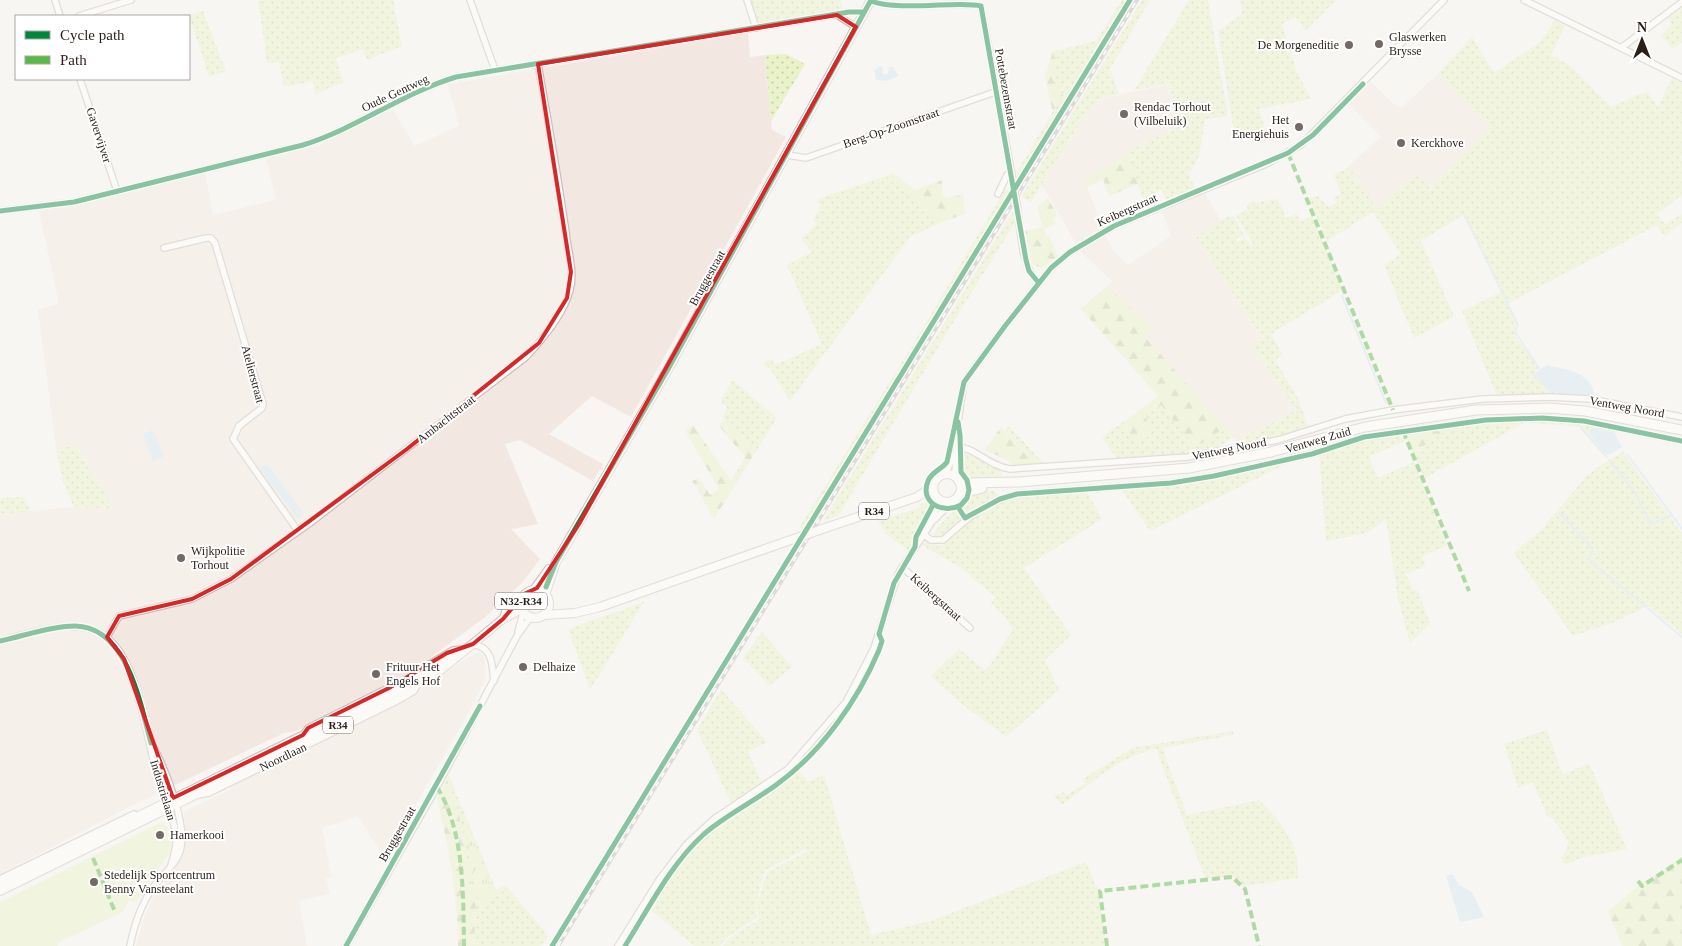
<svg xmlns="http://www.w3.org/2000/svg" width="1682" height="946" viewBox="0 0 1682 946" font-family="Georgia,serif">
	<defs>
		<pattern id="grass-dots" width="8" height="8" patternUnits="userSpaceOnUse" patternTransform="scale(1.25)"><rect width="8" height="8" fill="#e9f2c8"/><path d="M2 2h.1M6 6h.1" fill="none" stroke="#c8cfab" stroke-width="1.8" stroke-linecap="round"/></pattern>
		<pattern id="forest-firs" width="22" height="20" patternUnits="userSpaceOnUse" patternTransform="scale(1.25)"><rect width="22" height="20" fill="#e9f2c8"/><path d="M5 1l3.5 6h-7zM16 11l3.5 6h-7z" fill="#c8cfab"/></pattern>
		<pattern id="park-tufts" width="24" height="20" patternUnits="userSpaceOnUse" patternTransform="scale(1.25)"><rect width="24" height="20" fill="#e9f2c8"/><path d="M3 7l-1-3M5 7V3M7 7l1-3M15 17l-1-3M17 17v-4M19 17l1-3" fill="none" stroke="#c8cfab"/></pattern>
	</defs>
	<rect width="100%" height="100%" fill="#f8f5f3"/>
	<path fill="#f2e8e1" d="M748,33l2,24 15,-2 7,75 14,7 -155,280 -39,-21 -43,38 54,30 -10,17 -73,-41 -15,4 33,80 -27,5 29,30 -19,25 -37,34 -80,59 -108,54 -12,2 -155,74 -129,67v-360l74,-7 39,2 -37,-64 -20,4 -18,-139 21,-6 -20,-93 32,-4 134,-34 8,42 63,-15 -10,-41 51,-13 76,-37 21,37 45,-20 -11,-42z
		M1438,74l55,53 -64,60 -11,-11 -41,33 -29,-43 33,-29 -32,-33 22,-22 20,20 10,6z
		M1169,84l9,43 -51,25 1,2 -44,25 18,47 -26,18 -34,-59 45,-73 13,-13z
		M1205,193l16,28 -25,16 66,102 -10,6 44,65 -59,31 -93,-105 8,-8 -45,-42 5,-5 -33,-31 26,-15 8,15 15,15 43,-29 -9,-25z
		M477,652l6,3 2,5 1,17 -12,26 -89,156 -27,-43 -36,12 10,49 -6,1 4,16 -31,6 8,46h-171l9,-31 11,-24 16,-20 14,-27 -2,-32 47,-23 -2,-4 181,-90z"/>
	<path fill="url(#grass-dots)" d="M258,0h135l9,46 -35,14 -4,-11 -27,9 7,24 -28,13 -2,-14 -29,6 -5,-25 -12,1z
		M750,0h90l3,10 -81,13 -4,-2z
		M1122,0h8l-112,183 -2,-10 47,-78 -11,-17 6,-28 38,-9z
		M1142,0h8l-40,69 9,25 -17,4 -15,14 -56,90 -10,-5z
		M1189,0h19l20,116 -23,3c-3,15 -4,46 -17,55l7,14 -29,12 -4,-11 -19,11 -16,-48 51,-25 -9,-43 -35,6z
		M1240,0h96l-31,31 -9,-14 -14,7 14,46 15,29 -52,10 7,23 -16,6 -15,1 -17,-108 24,-17z
		M1682,7v35l-9,7 -12,-13 11,-12 -4,-6z
		M203,11l23,60 -17,6 -20,-62z
		M1555,20l10,6 -14,29 18,10 42,42 26,-12 11,-2 10,14 14,-29 10,5v73l-2,1 2,4v34l-25,19 8,10 17,-10v9l-18,13 -7,-11 -150,79 10,21 -4,6 3,6 23,31 -7,7 63,23 -45,-4 -53,2 -35,-85 39,-19 -38,-77 -42,26 33,75 -40,22 -30,-73 17,-11 -28,-42 -46,29 -18,-43 9,-2 10,11 8,-4 -2,-6 7,-3 -7,-19 15,-8 28,42 41,-34 12,12 62,-60 -54,-53 34,-37 22,36 45,-30z
		M786,54l19,10 -34,57 -6,-66z
		M886,176l56,46 -32,15 -120,164 -19,-31 -8,-7 8,-4 4,6 47,-21 -35,-79 25,-13 -11,-13 16,-15 -4,-4 8,-15 -4,-3 1,-3z
		M1005,189l7,4 -204,334 -9,1 115,-185z
		M1278,199l8,19 11,-4 3,7 12,-5 31,74 -72,44 12,21 -8,5 22,36 12,32 -79,20 7,-7 59,-31 -44,-65 10,-7 -66,-101 31,-20 7,-1 10,19 -8,4 1,3 8,-4 6,8 2,-2 -17,-29 12,-5 -1,-4 3,-3z
		M1013,211l3,10 -67,108 -110,186 -16,6z
		M733,380l44,38 -22,35 -33,-37 5,-8 -6,-7z
		M1161,405l34,41 31,-19 8,10 -22,14 -94,9 -16,-23 24,-17v9l23,-7 -4,-5z
		M1529,420l-104,58 -12,-25 38,-26z
		M1531,420l44,2 41,7 -1,4 -22,-5 12,25 4,2 -4,2 -26,-30 -48,-4z
		M1009,426l37,40 -9,1 -32,-36z
		M1394,436l6,1 5,4 -36,16 9,21 36,-16 33,83 -26,12 5,9 -20,8 6,15 6,2 12,32 -20,20 -12,-44 -12,-80 -19,14 -41,8 -7,-87 47,-14z
		M75,445l39,64 -40,-2 -11,-25 -7,-33z
		M963,450c14,4 23,16 38,21v9l-32,1 -7,-11z
		M1623,452l59,81v101l-34,-28 -34,16 -41,14 -59,-83 27,-23 44,-52 16,-13z
		M1286,464l-136,67 -28,-41c55,-5 110,-12 164,-26z
		M987,490l7,1 6,5 -28,13 -30,27h-10c7,-14 40,-42 55,-46z
		M1087,492l15,27 -78,49 47,67 -26,25 14,30 -53,47 -43,-32 -32,-29 28,-27 27,22 27,-41 -7,-12 -15,-15 4,-6 -34,-29 -39,-23 5,-5 6,4 9,1c11,-8 18,-20 28,-27 35,-25 76,-24 117,-26z
		M24,497l6,14 -30,3v-16z
		M929,502l2,6 -22,43 -23,-17 -8,-14 42,-12 -1,-4z
		M644,602l-54,88 -22,-61z
		M762,632l30,35 -23,19 -26,-28z
		M721,689l46,53 -19,10 14,32 -31,19 -34,-73z
		M1547,730l16,45 26,-12 38,86 -43,8 -19,8 -4,-8 6,-7 1,-10 -15,-21 -6,-3 -14,-34 -15,6 -14,-44z
		M1233,731v4l-71,13 25,67 73,-15c23,27 39,41 38,78l-52,8h-4l-9,-10 -28,2 -49,-129c-37,7 -64,34 -94,56l-8,-9 10,-4 3,3 19,-12 -3,-4 49,-31z
		M798,771l10,11 16,-7 47,160 59,-14 156,-59 12,28 8,56h-383l5,-7 31,-20 -2,-15 10,-32 41,-21 -2,-2 -42,22 -8,33 1,14 -31,20 -6,8h-26l-43,-36v-5c14,-21 28,-43 46,-62 29,-29 67,-48 101,-72z
		M449,776l47,114 9,-5 43,50 -7,11h-67l2,-39 -17,-93 -12,-34z"/>
	<path fill="url(#forest-firs)" d="M1058,50l-6,28 11,17 -10,18 -8,-36 8,-26z
		M1128,154l10,30 -29,12 -6,-16 -16,7 -3,-8z
		M893,173l22,17 27,-10v15l5,3 16,-4 2,20 -23,8 -56,-46z
		M1048,198l10,18 -5,3 3,5 -12,5 2,7 3,-1 9,21 -16,12 -10,-4 -7,-33 18,-4 -6,-20z
		M1107,286l45,42 -8,8 82,91 -31,20 -34,-42 -16,12 6,9v9l-14,8c-10,-5 -11,-13 -11,-23l32,-24 -77,-87z
		M725,419l30,34 -41,66 -22,-38 7,-3 11,17 9,-6 -34,-59 8,-5 38,56 14,-24 -26,-31z
		M1001,427l36,40h-26v-5l-26,-12z
		M1451,427l-38,26 -6,-16 3,-3z
		M447,780l12,34 17,93 -2,39h-16c0,-51 -9,-98 -21,-147z
		M1682,857v89h-60l-14,-35 33,-27z"/>
	<path fill="url(#park-tufts)" d="M467,825l28,72 -16,9 -14,-80z"/>
	<path fill="#e9f2c8" d="M162,822l10,9 -1,20 -35,51 -7,-2 -6,12 -66,31 1,3h-58v-44z"/>
	<path fill="#d3e6f4" d="M880,66h2l1,8h5l1,-7h4l6,9 -12,5 -11,-1 -2,-10z
		M1547,365c20,5 43,6 48,31l-45,-4 -18,-17z
		M1593,428l22,5 7,14 -13,8 -4,-2 -17,-21z
		M153,430l11,26 -11,5 -10,-27z
		M268,465l36,49 -6,5 -38,-50 1,-3z
		M1452,874l7,11 13,7 12,25 -24,5 -14,-46z"/>
	<g fill="none" stroke-linecap="round" stroke-linejoin="round">
		<path stroke="#d3e6f4" stroke-width="2" d="M1464,214l54,111 -3,7 24,36
			M1342,296l44,107
			M1581,428l26,29
			M1627,454l55,75
			M1609,460l25,31 17,33 21,-9
			M1560,513l32,35 2,4 -7,6 95,79"/>
		<g stroke="#c8c0bb" stroke-width="8">
			<path id="minor" d="M55,0l5,16
				M470,0l25,70
				M747,0l9,28
				M1524,0l158,78
				M871,1c28,11 91,-1 110,5l33,181
				M837,15l19,12
				M79,16l52,-16
				M1621,48l61,-46
				M80,79l37,112
				M787,155l19,3 189,-66
				M998,194l9,-19 5,-1
				M1017,205c4,24 3,60 21,77
				M0,211l74,-9 229,-57c54,-17 100,-52 153,-68l393,-65h15
				M164,248l42,-10h5l4,5 48,161 -1,4 -23,18 -6,13 65,92
				M955,446c22,2 33,20 55,23l178,-12 90,-17 67,-21 48,-9 89,-11 68,-2 40,2 92,18
				M946,474l7,-19
				M955,476l3,-54 6,-40 41,-56 46,-58 19,-16 44,-26 152,-62 35,-19 143,-145
				M934,520l18,-18
				M923,534l8,6h12c28,-24 36,-35 74,-46l154,-11 43,-7 98,-22 52,-17 122,-17 56,-2 42,3 98,20
				M902,567l68,61
				M518,632l5,-19
				M107,637l12,-21 73,-17 39,-20 79,-56 216,-166c17,-18 38,-43 44,-67 5,-17 -2,-39 -4,-57 -8,-57 -18,-113 -28,-169
				M0,641c30,-7 70,-24 100,-8 39,21 45,103 57,141 6,20 17,42 19,62 1,10 -2,20 -5,29
				M473,644c20,4 19,20 21,37
				M426,666l27,-16 12,-1
				M303,735l5,-7 80,-40
				M198,795l11,-2 186,-91 19,-11 4,-7
				M0,879l134,-65
				M130,946c4,-21 12,-43 24,-60 7,-10 19,-19 24,-30 13,-24 -12,-85 -24,-108
				M346,946l91,-159 80,-151 13,-18
				M618,946l41,-66 27,-35 28,-26 74,-50 58,-67 28,-54 24,-74 33,-51 7,-23"/>
		</g>
		<g stroke="#c8c0bb" stroke-width="10">
			<path id="major" d="M933 488a14 14 0 1 1 28 0a14 14 0 1 1-28 0Z
				M831,526l86,-29 16,-11
				M521 604a14 14 0 1 1 28 0a14 14 0 1 1-28 0Z
				M534,590l15,-21
				M545,595l11,-33 111,-191 204,-371
				M544,615l31,-2 25,-6 185,-65
				M504,618l2,-6 16,-15
				M0,884l375,-184 78,-45
				M0,891l394,-194 48,-28 61,-50 18,-10"/>
		</g>
		<g stroke="#c8c0bb" stroke-width="11">
			<path id="highway" d="M959,481l9,2 51,-1 170,-14 82,-16 94,-25 111,-17 73,-2 36,3 97,19
				M960,494l22,-6"/>
		</g>
		<use href="#minor" stroke="#fefefd" stroke-width="5.5"/>
		<use href="#major" stroke="#fefefd" stroke-width="8"/>
		<use href="#highway" stroke="#fefefd" stroke-width="9"/>
		<g stroke="#bcbab9" stroke-width="4">
			<path id="rail" d="M558,946l579,-946"/>
		</g>
		<use href="#rail" stroke="#fff" stroke-width="2" stroke-dasharray="5.5" stroke-linecap="butt"/>
		<g stroke="#c8c0bb" stroke-width="8" stroke-linecap="butt">
			<path id="minor-bridge" d="M1014,187l3,18"/>
		</g>
		<g stroke="#c8c0bb" stroke-width="10" stroke-linecap="butt">
			<path id="major-bridge" d="M785,542l46,-16"/>
		</g>
		<use href="#minor-bridge" stroke="#fefefd" stroke-width="5.5"/>
		<use href="#major-bridge" stroke="#fefefd" stroke-width="8"/>
		<path stroke="#58b947" stroke-width="4" stroke-dasharray="8 4" stroke-linecap="butt" d="M1288,153l105,257
			M1403,431l66,160
			M437,787c28,45 26,108 27,159
			M93,858l22,54
			M1638,881l4,5 40,-26
			M1107,946l-7,-55 132,-14 13,12 14,57"/>
		<g stroke="#fff" stroke-width="8">
			<path id="cycleway" d="M871,1c28,11 91,-1 110,5l45,254 3,11 9,11
				M0,211l74,-9 229,-57c54,-17 100,-52 153,-68l393,-65h15
				M958,422l2,13 1,37 6,8 2,10 -2,8 -6,7c-17,10 -42,-2 -33,-24 4,-10 13,-11 19,-19l17,-80 41,-56 46,-58 19,-16 44,-26 174,-73 25,-18 50,-51
				M958,507l7,11 35,-19 17,-5 154,-11 43,-7 98,-22 52,-17 122,-17 56,-2 42,3 98,20
				M546,587l10,-25 111,-191 204,-371
				M0,641c24,-5 51,-15 75,-15 53,1 65,78 76,117
				M346,946l134,-240
				M552,946l578,-946
				M625,946c24,-38 45,-81 79,-112 22,-19 49,-32 72,-49 45,-32 82,-85 103,-135l3,-9 -3,-7 15,-51 21,-36 1,-10 17,-32"/>
		</g>
		<use href="#cycleway" stroke="#00873e" stroke-width="5"/>
	</g>
	<path d="M0 0H1682V946H0ZM837,15l19,12 -277,497 -42,64 -13,6 -21,25 -30,25 -26,9 -58,35 -81,40 -5,7 -130,63 -49,-139 -17,-22 12,-21 73,-17 39,-20 176,-130 132,-106 28,-45 4,-26 -33,-208z" fill="#f8f5f3" fill-opacity=".55" fill-rule="evenodd"/>
	<path fill="none" stroke="#d62828" stroke-width="4" stroke-linejoin="round" d="M837,15l19,12 -277,497 -42,64 -13,6 -21,25 -30,25 -26,9 -58,35 -81,40 -5,7 -130,63 -49,-139 -17,-22 12,-21 73,-17 39,-20 176,-130 132,-106 28,-45 4,-26 -33,-208z"/>
	<g fill="#736a65" stroke="#fff" stroke-width="2">
		<circle cx="1379" cy="44" r="5"/>
		<circle cx="1349" cy="45" r="5"/>
		<circle cx="1124" cy="114" r="5"/>
		<circle cx="1299" cy="127" r="5"/>
		<circle cx="1401" cy="143" r="5"/>
		<circle cx="181" cy="558" r="5"/>
		<circle cx="523" cy="667" r="5"/>
		<circle cx="376" cy="674" r="5"/>
		<circle cx="160" cy="835" r="5"/>
		<circle cx="94" cy="882" r="5"/>
	</g>
	<g text-anchor="middle" stroke-width="4" stroke-linejoin="round" paint-order="stroke">
		<g fill="#fff" stroke="#6b625d" stroke-width="1">
			<rect x="859" y="502.5" width="30" height="17" rx="4"/>
			<rect x="495" y="592.5" width="52" height="17" rx="4"/>
			<rect x="323" y="716.5" width="30" height="17" rx="4"/>
		</g>
		<g font-size="11" font-weight="bold" fill="#2b1f18">
			<text x="874" y="515">R34</text>
			<text x="521" y="605">N32-R34</text>
			<text x="338" y="729">R34</text>
		</g>
		<g font-size="12" fill="#2b1f18" stroke="#fff" text-anchor="start">
			<text x="1389" y="41">Glaswerken<tspan x="1389" dy="14">Brysse</tspan></text>
			<text x="1339" y="49" text-anchor="end">De Morgeneditie</text>
			<text x="1134" y="111">Rendac Torhout<tspan x="1134" dy="14">(Vilbeluik)</tspan></text>
			<text x="1289" y="124" text-anchor="end">Het<tspan x="1289" dy="14">Energiehuis</tspan></text>
			<text x="1411" y="147">Kerckhove</text>
			<text x="191" y="555">Wijkpolitie<tspan x="191" dy="14">Torhout</tspan></text>
			<text x="386" y="671">Frituur Het<tspan x="386" dy="14">Engels Hof</tspan></text>
			<text x="533" y="671">Delhaize</text>
			<text x="170" y="839">Hamerkooi</text>
			<text x="104" y="879">Stedelijk Sportcentrum<tspan x="104" dy="14">Benny Vansteelant</tspan></text>
		</g>
		<g font-size="12" fill="#2b1f18" stroke="#fff">
			<text transform="translate(1006 89) rotate(80)" y="4">Pottebezemstraat</text>
			<text transform="translate(395 93) rotate(-25)" y="4">Oude Gentweg</text>
			<text transform="translate(891 128) rotate(-19)" y="4">Berg-Op-Zoomstraat</text>
			<text transform="translate(99 135) rotate(72)" y="4">Gavervijver</text>
			<text transform="translate(1127 210) rotate(-24)" y="4">Keibergstraat</text>
			<text transform="translate(707 278) rotate(-61)" y="4">Bruggestraat</text>
			<text transform="translate(253 374) rotate(75)" y="4">Atelierstraat</text>
			<text transform="translate(1627 407) rotate(10)" y="4">Ventweg Noord</text>
			<text transform="translate(446 419) rotate(-38)" y="4">Ambachtstraat</text>
			<text transform="translate(1318 440) rotate(-16)" y="4">Ventweg Zuid</text>
			<text transform="translate(1229 449) rotate(-11)" y="4">Ventweg Noord</text>
			<text transform="translate(936 597) rotate(42)" y="4">Keibergstraat</text>
			<text transform="translate(283 757) rotate(-26)" y="4">Noordlaan</text>
			<text transform="translate(163 790) rotate(73)" y="4">Industrielaan</text>
			<text transform="translate(397 834) rotate(-60)" y="4">Bruggestraat</text>
		</g>
	</g>
	<rect x="15" y="15" width="175" height="65" fill="#ffffff" stroke="#aaa5a3"/>
	<rect x="25" y="31" width="25" height="8" fill="#00873e" stroke="#aaa5a3"/>
	<text x="60" y="40" font-size="15" fill="#2b1f18">Cycle path</text>
	<rect x="25" y="56" width="25" height="8" fill="#58b947" stroke="#aaa5a3"/>
	<text x="60" y="65" font-size="15" fill="#2b1f18">Path</text>
	<g transform="translate(1642 40)" stroke="#ffffff" stroke-width="4" paint-order="stroke">
	<path d="M0-4L9 19L0 12L-9 19Z" fill="#2b1f18"/>
	<text y="-8" font-size="14" font-weight="bold" text-anchor="middle" fill="#2b1f18">N</text>
	</g>
</svg>
